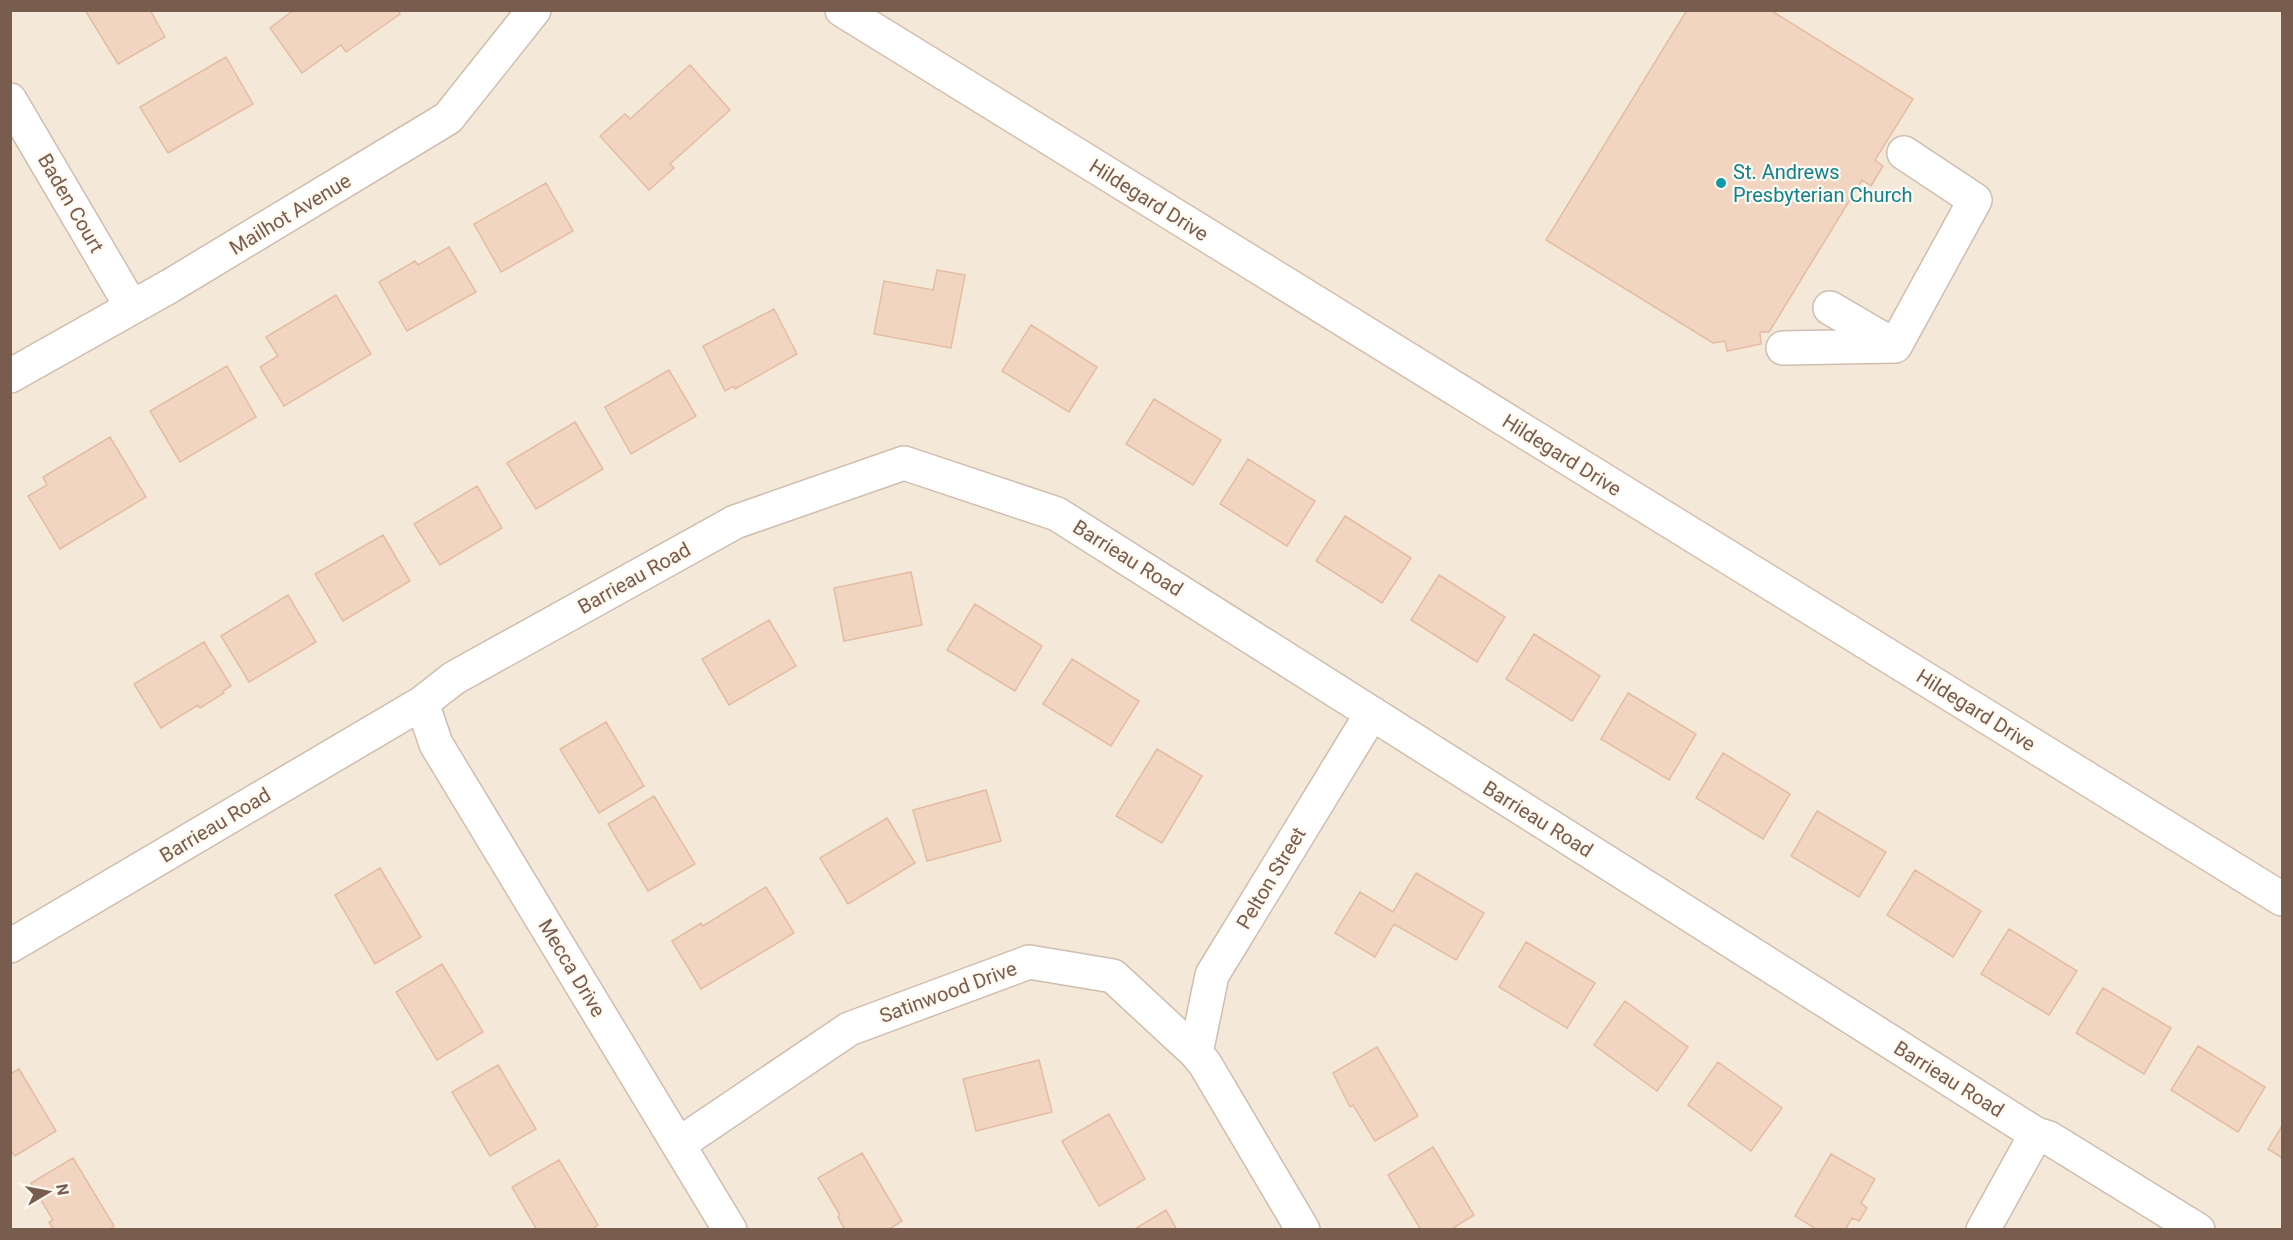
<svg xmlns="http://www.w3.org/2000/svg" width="2293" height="1240" viewBox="0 0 2293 1240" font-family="Roboto,sans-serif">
	<rect width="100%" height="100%" fill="#fcf5ea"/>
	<path fill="#f4e8d8" d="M11,11h2271v1218h-2271z"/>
	<path fill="#f2d5c1" stroke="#e4bca2" stroke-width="1.5" d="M85,10h65l15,27 -47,27z
		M294,10h104l2,4 -54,38 -5,-7 -39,28 -32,-45z
		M1687,10h83l143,89 -38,61 8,6 -12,20 -9,-6 -93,152h-9l1,12 -34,7 -2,-10 -12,2 -167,-103z
		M226,57l27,47 -85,49 -28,-46z
		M690,65l40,45 -60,54 4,4 -25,22 -49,-54 25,-22 5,5z
		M546,183l27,48 -72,41 -27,-48z
		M449,247l27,45 -69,39 -28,-49 36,-21 3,4z
		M937,270l28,5 -14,73 -77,-14 10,-53 49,9z
		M336,295l35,59 -87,52 -24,-39 18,-11 -12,-19z
		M774,309l23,45 -62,35 -1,-3 -9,5 -22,-45z
		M1031,325l66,42 -28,45 -67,-41z
		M227,366l29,51 -76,45 -30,-51z
		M669,370l27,46 -65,38 -26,-47z
		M1154,399l67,41 -28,45 -67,-41z
		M575,422l28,47 -67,40 -29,-46z
		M110,437l36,60 -86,52 -32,-53 19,-11 -4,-8z
		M1248,459l67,42 -28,45 -67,-42z
		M477,486l25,42 -62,37 -26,-41z
		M1345,516l66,42 -29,45 -66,-42z
		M383,535l27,46 -67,40 -28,-47z
		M911,572l11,53 -78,16 -10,-53z
		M1439,575l66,42 -28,45 -66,-42z
		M288,595l28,47 -67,40 -28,-46z
		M975,604l67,42 -27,45 -68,-41z
		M769,620l27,46 -67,39 -27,-46z
		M1534,634l66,42 -28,45 -66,-42z
		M204,642l27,44 -8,5 1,2 -24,15 -2,-3 -37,23 -27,-44z
		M1072,659l67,42 -28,45 -68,-42z
		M1628,693l68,41 -27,46 -68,-41z
		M606,722l38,64 -45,27 -39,-64z
		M1157,749l45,27 -40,67 -46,-27z
		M1723,753l67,41 -27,45 -67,-41z
		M986,790l15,51 -74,20 -14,-51z
		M654,796l41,68 -47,27 -40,-67z
		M1817,811l69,41 -27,45 -68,-41z
		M887,818l28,45 -67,41 -28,-46z
		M380,868l41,69 -46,27 -40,-69z
		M1915,870l66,41 -28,46 -66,-42z
		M1416,873l68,40 -28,47 -62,-36 -19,33 -40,-24 25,-41 33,20z
		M766,887l28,46 -93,56 -29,-48 29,-18 2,3z
		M2009,929l68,42 -28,44 -68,-41z
		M1526,942l69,41 -28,45 -68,-41z
		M442,964l41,68 -46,28 -41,-68z
		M2103,988l68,40 -27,46 -68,-41z
		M1625,1001l63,46 -31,44 -63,-46z
		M2198,1046l67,41 -27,45 -67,-42z
		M1377,1047l41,69 -43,25 -22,-36 -3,2 -17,-34z
		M1039,1060l13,52 -76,19 -13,-52z
		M1718,1062l64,46 -31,43 -63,-46z
		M498,1065l38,64 -46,27 -38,-64z
		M19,1069l37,62 -41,25 -5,-7v-75z
		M1109,1114l36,65 -46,27 -37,-65z
		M2282,1126v32l-14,-9z
		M1433,1147l41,68 -24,15h-29l-33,-55z
		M862,1153l40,68 -14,9h-43l-7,-13 2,-2 -22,-37z
		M1831,1154l44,25 -14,24 6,5 -8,13 -7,-3 -7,12h-27l-23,-14z
		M73,1158l41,68 -6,4h-54l-5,-8 4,-2 -22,-37z
		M559,1160l39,65 -7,5h-54l-25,-43z
		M1166,1210l11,20h-44z"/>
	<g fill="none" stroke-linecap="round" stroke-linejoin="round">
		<g stroke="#cfbeaf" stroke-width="36">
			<path id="street" d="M10,100l121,206
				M1830,308l65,38 80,-146 -71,-47
				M1783,348l111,-2
				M10,376l160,-90 278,-168 86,-108
				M422,703l14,41 294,486
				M10,946l412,-243 32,-25 281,-156 169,-59 153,51 979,620 13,4 149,92
				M1196,1053l16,-78 160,-262
				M679,1144l170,-115 180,-67 84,14 83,77 9,11 98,166
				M1983,1230l53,-96"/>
		</g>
		<g stroke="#d5c0af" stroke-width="36">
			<path id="secondary" d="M842,10l1440,889"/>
		</g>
		<use href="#street" stroke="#fff" stroke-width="33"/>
		<use href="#secondary" stroke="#fff" stroke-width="33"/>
	</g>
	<circle fill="#0f9aa8" stroke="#fff9f0" stroke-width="2" cx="1721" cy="183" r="6"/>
	<g text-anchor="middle" stroke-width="4.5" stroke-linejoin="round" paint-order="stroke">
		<g font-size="20" fill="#0d838f" stroke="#fff9f0" text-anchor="start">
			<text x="1733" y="179">St. Andrews<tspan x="1733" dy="23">Presbyterian Church</tspan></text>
		</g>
		<g font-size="20" fill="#785c4d" stroke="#fff9f0">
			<text transform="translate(1149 200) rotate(32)" y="7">Hildegard Drive</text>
			<text transform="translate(71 203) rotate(60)" y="7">Baden Court</text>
			<text transform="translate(290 214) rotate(-31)" y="7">Mailhot Avenue</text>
			<text transform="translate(1562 455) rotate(32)" y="7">Hildegard Drive</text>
			<text transform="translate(1128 558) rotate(32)" y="7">Barrieau Road</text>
			<text transform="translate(634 578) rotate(-29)" y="7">Barrieau Road</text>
			<text transform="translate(1976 710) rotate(32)" y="7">Hildegard Drive</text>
			<text transform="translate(1538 819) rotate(32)" y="7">Barrieau Road</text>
			<text transform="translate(215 825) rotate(-31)" y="7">Barrieau Road</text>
			<text transform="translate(1271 878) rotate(-59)" y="7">Pelton Street</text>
			<text transform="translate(572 968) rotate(59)" y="7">Mecca Drive</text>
			<text transform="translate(948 992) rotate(-20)" y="7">Satinwood Drive</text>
			<text transform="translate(1949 1079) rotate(32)" y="7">Barrieau Road</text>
		</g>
	</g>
	<rect width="2293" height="1240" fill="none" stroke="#785c4d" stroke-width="24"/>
	<g transform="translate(48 1192) rotate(80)" stroke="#fff9f0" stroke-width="4.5" paint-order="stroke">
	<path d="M0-4.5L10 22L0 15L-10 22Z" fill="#785c4d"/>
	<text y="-9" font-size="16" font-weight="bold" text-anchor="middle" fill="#785c4d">N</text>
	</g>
</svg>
